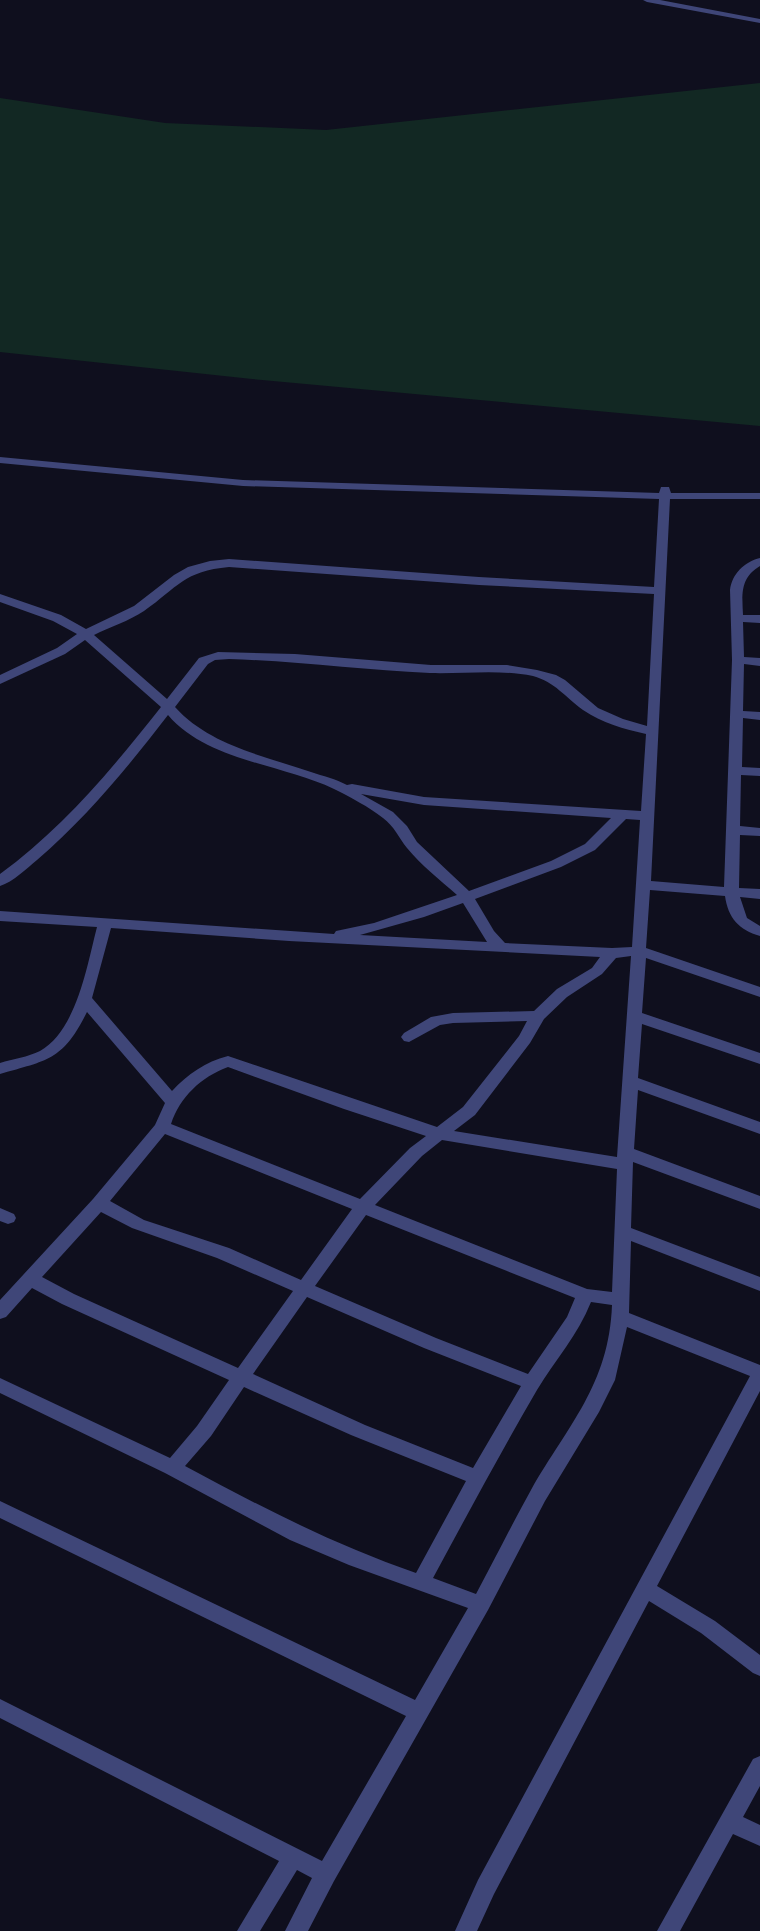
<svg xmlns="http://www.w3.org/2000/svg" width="760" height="1931" viewBox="0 0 760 1931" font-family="'Fira Sans',sans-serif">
	<rect width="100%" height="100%" fill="#0f0f1e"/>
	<path fill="#122823" d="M760,83v343l-508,-47 -252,-27v-254l165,25 161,7z"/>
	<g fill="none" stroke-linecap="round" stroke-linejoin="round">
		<path fill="#3f4678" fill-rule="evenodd" d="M643,0h17l100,19v4l-113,-21z
			M0,457l243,23 416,13 2,-6h8l2,6h89v6h-90l-19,382 73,6 8,-227 -2,-70c2,-16 14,-28 30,-32v8c-20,12 -18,28 -17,49h17v8l-17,-1 1,35 16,1v8l-16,-2 -1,47 17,1v8l-17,-2 -1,49 18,1v8l-19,-1 -1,51 20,2v8l-20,-1 -1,53 21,1v10l-20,-2 7,21 13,8v10c-21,-6 -32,-18 -35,-40l-75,-6 -4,58 114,39v10l-114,-39 -4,55 118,40v11l-118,-40 -4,54 122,44v12l-122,-44 -4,59 126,47v13l-127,-47 -2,66 129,49v14l-129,-50 -2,72 131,52v26l-103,195 58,35 45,34v21l-7,-3 -52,-40 -52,-32 -155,293 -17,37h-22l23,-51 272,-504 -123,-49 -12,53 -16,32 -54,89 -57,109 -154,271 -26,50h-23l27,-53 -15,-8 -37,61h-23l42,-70 -279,-143v-19l322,162 84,-145 -406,-198v-17l415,199 53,-92 -119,-43 -59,-25 -125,-67 -165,-80v-15l170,80 27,-32 32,-46 -167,-76 -30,-16 -26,29 -6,2v-19l93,-101 62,-74 10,-22 -78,-91c-24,48 -38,48 -87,62v-11c13,-4 28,-6 40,-12 37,-21 47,-86 57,-124l-97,-6v-10l334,23 2,-3 38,-8 83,-28c-17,-15 -36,-30 -50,-47 -8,-10 -13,-22 -24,-30 -14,-11 -33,-21 -49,-29 -52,-25 -127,-28 -166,-74 -40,52 -81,102 -131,145 -10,8 -24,22 -37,26v-12c63,-46 112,-105 161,-167l-76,-67 -20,14 -65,30v-9l57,-27 20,-14 -24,-13 -53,-19v-8l61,21 25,14 48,-23 40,-31 14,-8 22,-6 19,-2 250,18 175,10 5,-88 -416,-13 -243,-23zM229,567l250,18 175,9 -7,132 -24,-7 -25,-11 -33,-28 -9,-5 -19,-5 -30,-5h-76l-136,-11 -77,-2 -19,6 -32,41 -73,-64c16,-8 35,-14 50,-24 34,-24 40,-40 85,-44zM229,659c67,2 134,11 201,14 34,1 69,-4 103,3 22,6 32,21 50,34 19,13 41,19 63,24l-5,77 -217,-14 -72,-13 -5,1c-11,-6 -24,-9 -36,-13 -47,-16 -102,-27 -136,-65l33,-43 7,-4zM361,794l63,11 187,13 -26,26 -34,17 -82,30 -52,-49 -10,-16 -14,-14zM626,819l14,1 -8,127 -20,1 -107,-5 -11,-12 -19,-32 86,-32 34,-17zM463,903l24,39 -127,-7 64,-18zM111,928l178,13 311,16 -8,11 -35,21 -23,22 -81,2 -22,4 -27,16 -3,4 3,4 5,1 31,-17 13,-2 74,-2 -8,15 -56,71 -26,20 -209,-71c-23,6 -40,18 -56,35l-80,-93zM631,956l-14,201 -163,-26 21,-16 55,-72 14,-24 23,-22 35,-23 14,-16zM228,1067l116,42 82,27 -16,12 -50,51 -189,-75c9,-27 30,-47 57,-57zM165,1134l187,75 -51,71 -72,-32 -85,-28 -34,-19zM442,1140l175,29 -5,123 -25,-3 -212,-84 47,-49zM101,1212l31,16 85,30 76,33 -55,77 -164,-74 -32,-17zM366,1215l209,83 -8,19 -39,57 -92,-36 -121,-52zM307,1297l117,51 97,38 -48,82 -108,-43 -112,-51zM591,1302l21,3c-3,80 -44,120 -81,185 -19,34 -36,69 -55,104l-43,-16c34,-63 68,-126 104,-188 18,-30 41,-55 54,-88zM244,1387l107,48 115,46 -50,92c-81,-28 -155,-66 -231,-107l26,-30z
			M0,1208l14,6 2,4 -2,4 -6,2 -8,-3z
			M760,1756v30l-17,31 17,8v21l-27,-12 -53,97h-23l96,-172z"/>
	</g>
</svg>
